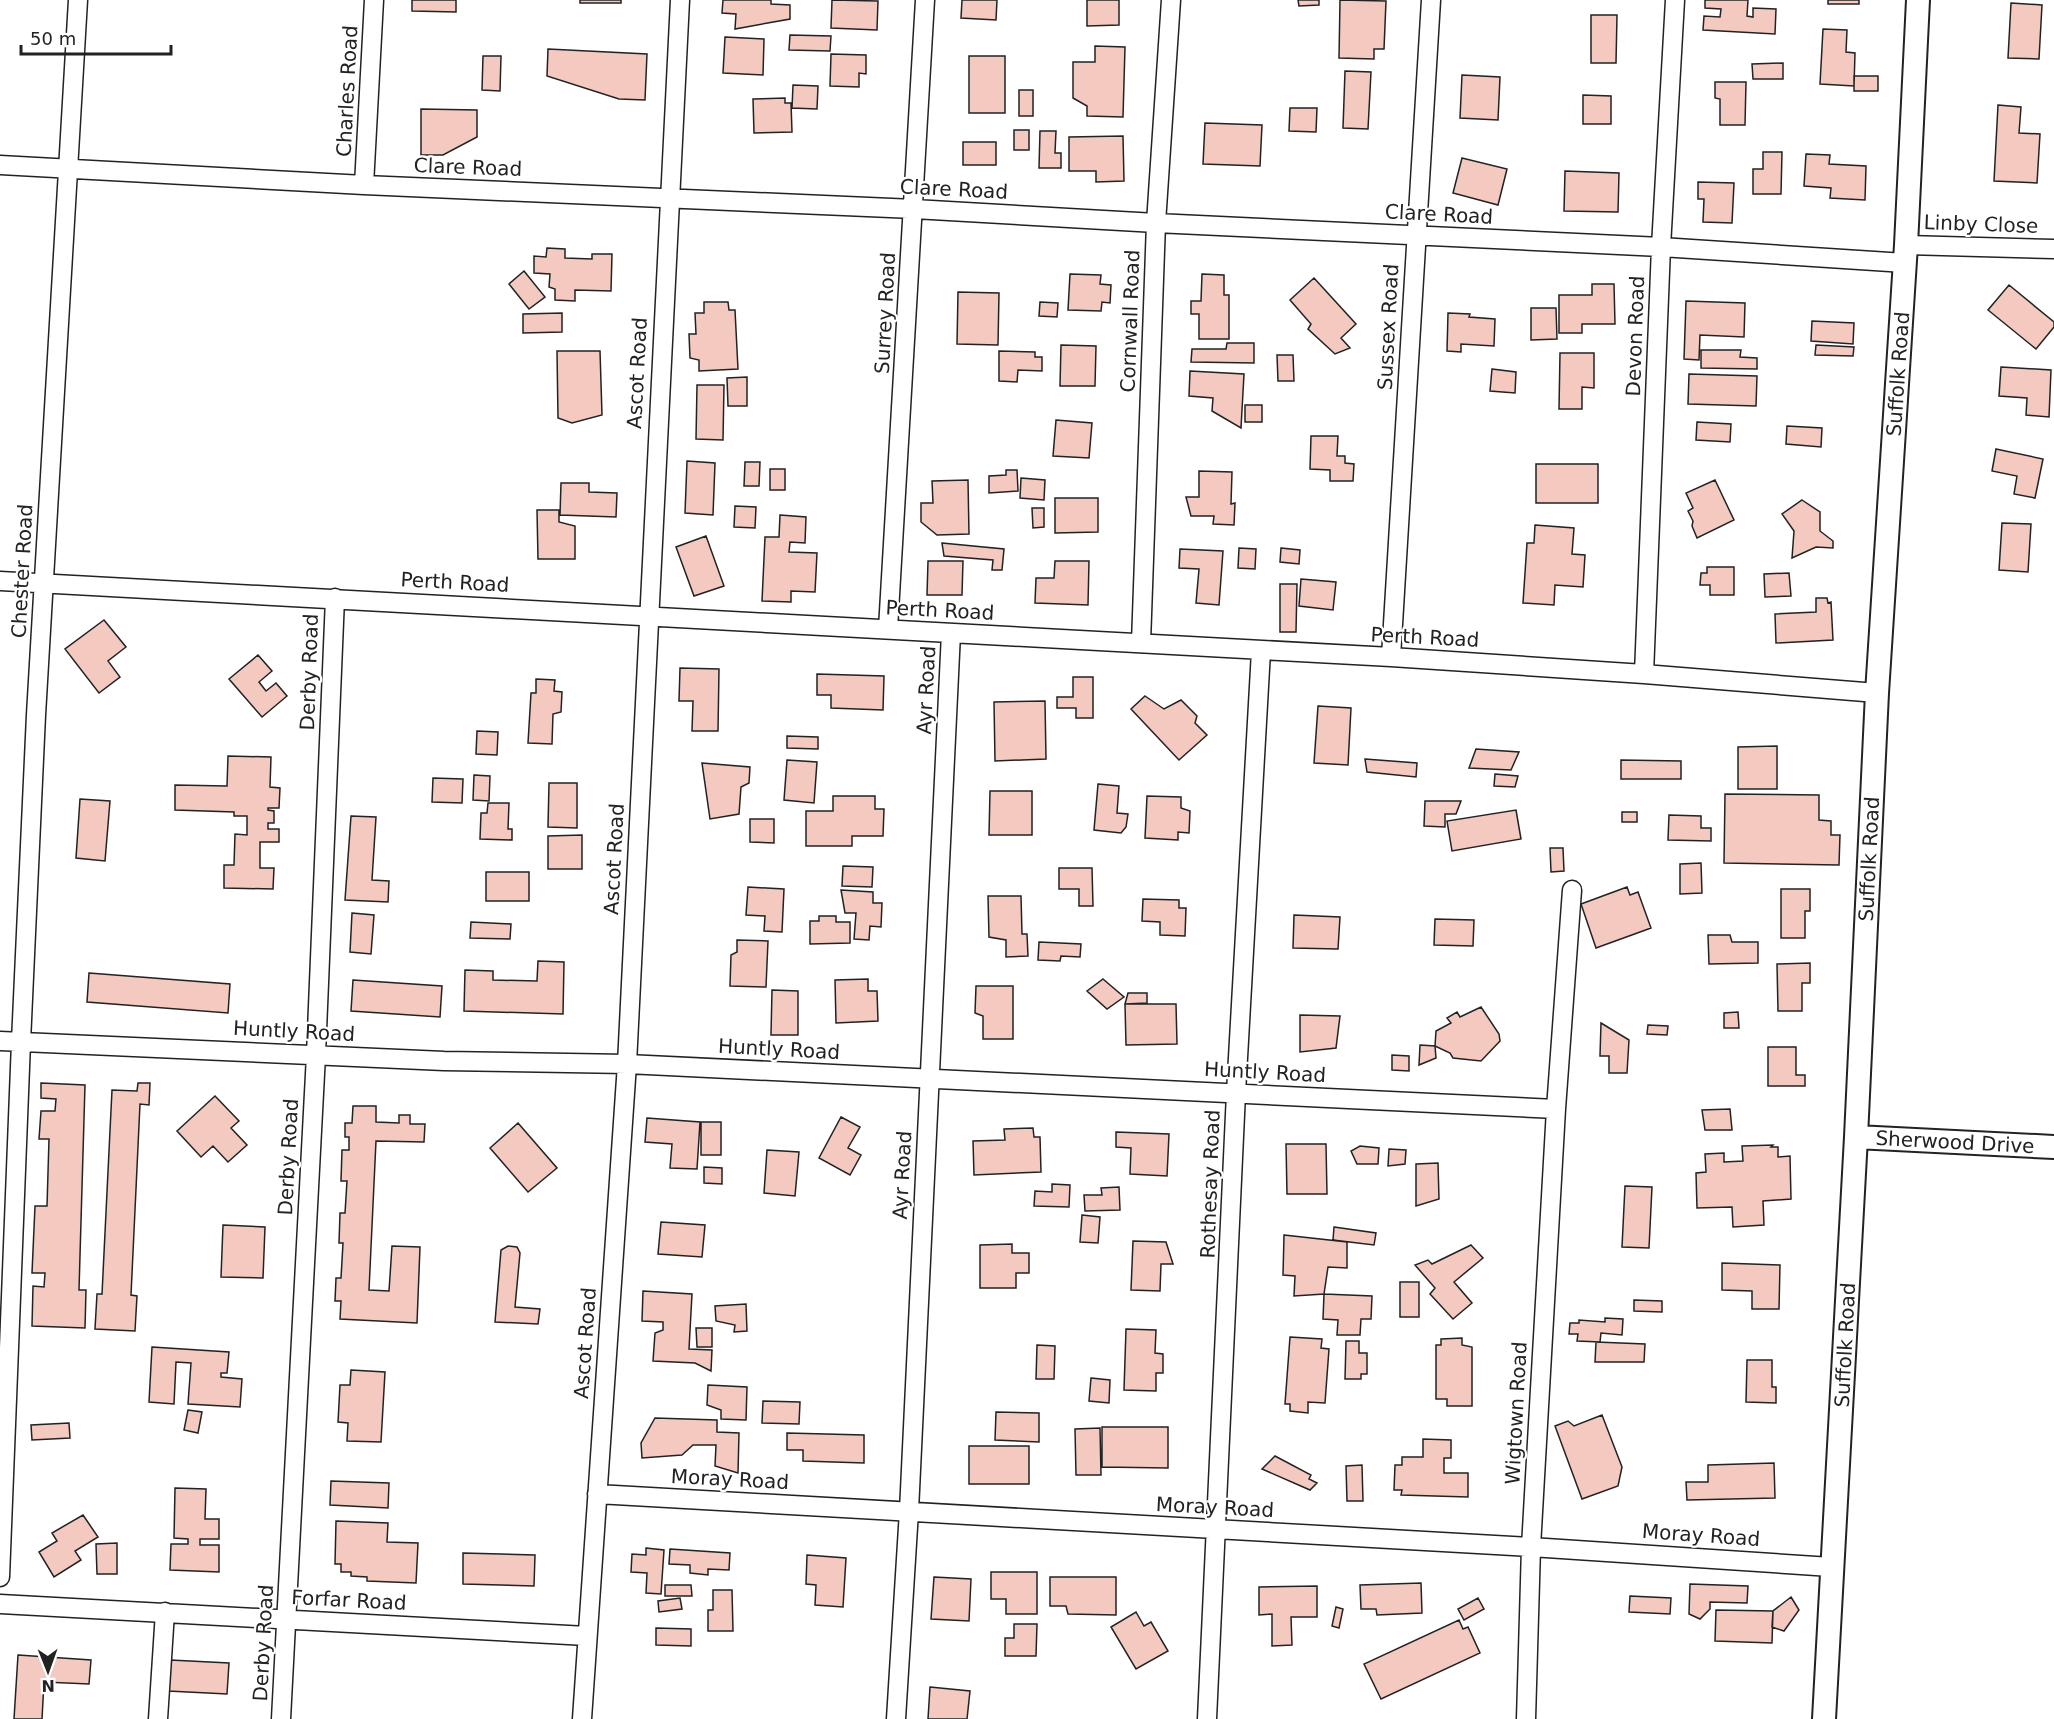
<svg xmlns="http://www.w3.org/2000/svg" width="2054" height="1719" viewBox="0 0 2054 1719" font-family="'DejaVu Sans',sans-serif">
	<rect width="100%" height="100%" fill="#fff"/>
	<path fill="#f3c9c0" stroke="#222" stroke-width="1.5" d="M412,0h44v12l-44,-1z
		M580,0h41v3h-41z
		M723,0h48v4l19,1v14l-55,10 1,-15 -14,-1z
		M832,0l46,1 -1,29 -46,-2z
		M962,0h35l-1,20 -35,-2z
		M1087,0h32v25l-32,1z
		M1298,0h21v5l-20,1z
		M1340,0l46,1 -2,48h-10v10l-35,-1z
		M1705,0h43l-1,16 6,1v-9l23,1 -1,25 -72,-4 1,-14 16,1 1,-8 -16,-1z
		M1828,0h31v4h-31z
		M2011,3l31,2 -3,54 -31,-1z
		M1591,15h26l-1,48h-25z
		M1823,29l24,1 -1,22 9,1 -1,33 -34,-2z
		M790,35l41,1 -1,15 -41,-1z
		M725,37l39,2 -1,36 -40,-2z
		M1095,46l30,1 -2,70 -36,-1v-10l-14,-8v-36h22z
		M548,49l99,5 -2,46 -26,-1 -72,-23z
		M831,54l35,1v19l-7,-1v14l-29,-1z
		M483,56h18l-1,35 -18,-1z
		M969,56h36v57h-36z
		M1783,63v16h-30l-1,-15z
		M1345,71l26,1 -3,57 -25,-1z
		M1462,75l38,2 -2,43 -38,-2z
		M1854,76h24v15h-24z
		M1715,82h31l-1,43h-25v-26l-5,-1z
		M793,85l25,1 -1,23 -25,-1z
		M1019,90h14v26h-14z
		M1583,95l28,1v28h-28z
		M785,98v5h6l1,29 -38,1 -1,-34z
		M1998,105l23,2 -2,26 21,1 -3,49 -43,-2z
		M1290,108h27l-1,24 -27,-1z
		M421,109l56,1v27l-34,18h-22z
		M1205,123l57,2 -2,41 -57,-2z
		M1014,130h15v20h-15z
		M1040,131h16l-1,22h6v15h-22z
		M1123,136l1,45 -28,1v-11h-27v-34z
		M963,142h33v23h-33z
		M1763,152h19l-1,42h-28v-25h10z
		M1806,154l24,1 -1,9 37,2 -1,34 -35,-2 1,-10 -27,-2z
		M1462,158l45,11 -9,36 -45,-12z
		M1565,171l54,2 -1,39 -54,-1z
		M1698,182l36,1 -2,40 -29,-1 1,-23h-6z
		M547,248l18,1v9l27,1v-5h20l-1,37 -36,-1v11l-20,-1v-11l-6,-2 1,-13 -16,-1v-17l12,1z
		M524,271l21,26 -16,12 -20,-25z
		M1070,274l31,1 -1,9 11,1 -1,18 -8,-1 -1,9 -33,-1z
		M1202,274l22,1v20h5v44h-30v-25h-8v-13h10z
		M1314,278l42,46 -15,14 9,10 -15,6 -27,-25 3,-5 -21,-24z
		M1592,284h22l1,40h-33v9h-23v-38h33z
		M2009,285l45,37v5l-18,22 -48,-39z
		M958,292l41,1 -1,52 -41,-1z
		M1686,301l59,2 -1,34 -44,-2 -1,25 -15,-1z
		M704,302h24l1,8h6l3,59 -39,2v-11l-9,-2 -1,-24h7l-1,-21h9z
		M1040,302l18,1 -1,14 -18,-1z
		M1531,308h25l1,31 -26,1z
		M562,313v19l-39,1v-19z
		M1448,313l22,1 -1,3 26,2 -1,27 -33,-2v8l-14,-1z
		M1812,321l42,2 -1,21 -42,-3z
		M1227,343h27v20l-63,-1 1,-13h34z
		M1061,345l35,1 -1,40h-35z
		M1816,345l38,2 -1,9 -38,-1z
		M1701,350h40l-1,7 17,1v11l-56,-1z
		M557,351h43l2,64 -30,8 -14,-5z
		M999,351l36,1v5h7v14l-24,-1 -1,12 -18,-1z
		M1560,353h34v35l-12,-1v22h-23z
		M1277,355h16l1,26h-16z
		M2001,367l50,3 -2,47 -23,-2 1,-17 -28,-2z
		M1492,369l24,3 -1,21 -25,-2z
		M1190,371l54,3 -3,54 -29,-17 1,-13 -24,-2z
		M1689,374l68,2 -1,30 -68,-2z
		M747,377v29h-19l-1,-28z
		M697,385h27l-1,55 -27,-1z
		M1245,405h17v17h-17z
		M1056,420l36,3 -3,35 -36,-2z
		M1697,422l34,2 -1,18 -34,-2z
		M1787,426l35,2 -1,19 -35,-3z
		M1311,436h27l-1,20h8v7l9,1 -1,17h-23v-11l-20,-1z
		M1996,449l47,10 -8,39 -21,-4 3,-18 -25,-5z
		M687,461l28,2 -2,52 -28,-2z
		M745,462h15l-1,24h-15z
		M1536,464h62v39h-62z
		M770,469h15v21h-15z
		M1006,470h11l1,21 -29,2v-17l17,-1z
		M1199,471l33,1 -1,32 4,-1 -1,22 -21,-1 1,-8h-23l-5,-19h13z
		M1021,478l24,2 -1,20 -24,-2z
		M968,480l1,54 -32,1 -16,-13v-19h12l-1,-22z
		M1715,480l19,40 -37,18 -5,-12 1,-5 -5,-10 5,-3 -7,-15z
		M561,483h28v9l28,1 -1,24 -56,-2z
		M1055,498h43v34l-43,1z
		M1802,500l18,12v19l13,10v7l-17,-1 -24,11 2,-27 -12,-17z
		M735,506l21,1 -1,21 -21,-1z
		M1032,508h12v19l-11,1z
		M537,510h22v12l16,4v33h-37z
		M780,515l26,2 -1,26 -15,-1 -1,10 28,1 -2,39 -24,-1v11l-29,-1 3,-64h14z
		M2002,523l29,1 -3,48 -29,-2z
		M1535,525l39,3 -2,26 13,1 -2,32 -28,-2 -1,20 -31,-2 4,-60h7z
		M706,536l18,50 -30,10 -18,-49z
		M942,543l62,6 -2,21h-10l1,-10 -49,-4z
		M1239,548l17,1 -1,20 -17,-1z
		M1281,548l19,2 -1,14 -19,-2z
		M1180,549l43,2 -4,54 -23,-2 3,-34 -20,-1z
		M928,561h35l-1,34h-35z
		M1055,561h34l-1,44 -53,-2 1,-25h18z
		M1707,567h27v28h-24v-10h-10l1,-12h6z
		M1789,573l2,23 -26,1 -1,-23z
		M1301,579l35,3 -3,28 -34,-4z
		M1280,584h17l-1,48h-16z
		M1816,598h11l1,5 3,-1 2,38 -57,3 -1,-29 41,-2z
		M104,620l22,27 -18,14 12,16 -21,16 -34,-44z
		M258,655l14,16 -13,11 7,9 10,-8 11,13 -25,21 -33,-38z
		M680,668l39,1 -1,62h-26l1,-30h-14z
		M817,674l67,2 -1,34 -52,-2v-13h-14z
		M1073,677h20v41h-17v-10h-19v-11h16z
		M536,679l19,1 -1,11 8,1 -1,20 -8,2 -1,30 -24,-1 3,-50h5z
		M1145,696l19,13 17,-9 16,16 -2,7 12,12 -28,25 -48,-51z
		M1045,701l1,58 -51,2 -1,-59z
		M1318,706l33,2 -3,57 -34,-2z
		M477,731l21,1 -1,23 -21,-1z
		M787,736l31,1v12l-31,-1z
		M1777,746v43h-39v-42z
		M1476,749l43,3 -8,18 -42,-2z
		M228,756l43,1 -1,30 10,1 -1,20h-11v2l6,1v12h-6v6h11v13h-19v26h14l-1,21 -49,-1v-23h10l1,-31 12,1v-19h-13v-4l-59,-2v-25l52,1z
		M1365,759l52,4 -1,14 -49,-5z
		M787,760l30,2 -3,41 -30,-3z
		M1621,760l60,1v18h-60z
		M702,763l48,4 -1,16 -8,4 -2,27 -29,5z
		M1495,774l23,2 -3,11 -21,-1z
		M474,775l16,1 -1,25 -16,-1z
		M433,778l30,1 -1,24 -30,-1z
		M549,783h28v45l-29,-1z
		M1098,784l21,2 -2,27 11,1 -2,13 -5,6 -27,-3z
		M990,791h42v44h-43z
		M1725,794l94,1v25l12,1v14h9l-1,30 -115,-2z
		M833,796h42v13h9l-1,27h-31v10h-46v-35h27z
		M1147,796l34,1v11l9,3 -1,22 -11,-1v8l-33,-2z
		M80,799l30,2 -5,60 -29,-3z
		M1425,801h36l-5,13h-11v13l-21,-1z
		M488,803h21l-1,26h4v11l-32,-1 1,-26h6z
		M1516,810l5,29 -69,12 -5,-30z
		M1622,812h15v10h-15z
		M1669,815l32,1v12h10v13l-43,-1z
		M351,816l25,1 -4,63 17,1 -1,21 -43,-2z
		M750,819h24v24l-24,-1z
		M582,835v34h-34v-33z
		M1550,848h13l1,23 -13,1z
		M1701,863l1,30 -22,1v-30z
		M843,866l30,1 -1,20 -30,-1z
		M1059,868h33l1,38h-14v-17h-20z
		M486,872h43v29h-43z
		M748,887l36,2 -2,43 -18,-1 1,-15 -19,-1z
		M1627,887l3,8 8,-3 13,36 -55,20 -15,-44z
		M1781,889h29v22h-5v27h-24z
		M841,890l32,2v11h9l-1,24 -11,-1 -1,14 -15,-1 2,-26h-11z
		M988,896h33l1,38h5l1,22 -22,1v-17l-17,-3z
		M1143,899l36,1v8h7l-1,28 -25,-1v-13l-18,-1z
		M352,913l22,2 -3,39 -21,-2z
		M1294,915l46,2 -2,32 -45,-1z
		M819,916h17v6h14v21l-40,1v-23h9z
		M1435,919l39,1 -1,26 -39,-1z
		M471,922l40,2 -1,15 -40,-1z
		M1708,935h22l2,7h26v21l-49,1z
		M737,940l31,1 -2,46 -36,-1 1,-31 6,-3z
		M1039,942l42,2 -1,13 -19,-1 -1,5 -22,-1z
		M538,961l26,1 -1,52 -99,-3 1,-41 28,1v9l44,1z
		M1810,963v20h-8v28h-24l-1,-47z
		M89,973l141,11 -2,29 -141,-11z
		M868,979v12h9l1,30 -42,2 -1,-43z
		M1103,979l21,18 -17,12 -20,-18z
		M353,980l89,6 -2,31 -89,-6z
		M976,986h37v53h-30v-23l-8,-3z
		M772,990l26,1v44h-27z
		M1128,993h19v10l-22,1z
		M1125,1004h51l1,40 -51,1z
		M1481,1007l18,27 1,7 -19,20 -28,-3 -3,-5 -15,-7 1,-15 15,-8 -4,-5 10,-6 3,5z
		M1738,1012l1,16h-15v-15z
		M1300,1015l40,1 -4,32 -36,4z
		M1601,1023l28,17 -2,33h-18v-17h-9z
		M1648,1025l20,1 -1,9 -20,-1z
		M1420,1045l15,1 1,12 -17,7z
		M1768,1047h28v28h9v11h-37z
		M1392,1055l17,1v15l-17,-1z
		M41,1083l44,2 -6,205h7l-1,38 -53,-2 1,-40 11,1 1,-14h-13l3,-67h12l2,-67h-10l2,-28h14l1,-12 -15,-1z
		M138,1083h12l-1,22 -9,-1 -9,191 6,1 -2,35 -40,-2 2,-35h5l10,-204 25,1z
		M215,1096l24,25 -8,7 16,17 -19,17 -15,-16 -12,11 -24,-26z
		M353,1106h23v16l23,1v-8h11v9h15l-1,18 -48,-1 -7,149 20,1 3,-45 28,1 -3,76 -77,-4 1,-18h-6l1,-23h5l2,-35h-4l1,-30h5l2,-32h-6l1,-31h7v-13h-4v-14h7z
		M1730,1109l2,21h-27l-3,-20z
		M841,1117l19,10 -12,21 13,7 -11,20 -31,-17z
		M647,1118l53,4 -3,47 -27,-1 2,-24 -27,-2z
		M701,1122h20v33h-20z
		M518,1123l39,45 -29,24 -38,-44z
		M1033,1128l1,9h6l1,35 -67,3 -1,-34 32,-1 -1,-11z
		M1116,1132l53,2 -2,42 -37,-2 1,-26 -15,-1z
		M1286,1144h40l1,50h-40z
		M1773,1145l-2,2h7v10l12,-1 1,43 -28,2 1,24 -31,2 -1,-20 -35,1 -1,-35 10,-1 -1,-18 19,-1v9l19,-1 -1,-15z
		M1360,1146l19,2 -1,16h-21l-6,-13z
		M1389,1149l17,1 -1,14 -17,2z
		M767,1150l32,2 -4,44 -31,-3z
		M1438,1163l1,36 -23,7v-42z
		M704,1167l18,1v16l-18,-1z
		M1052,1184l18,1 -1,22 -35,-1 1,-15 17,1z
		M1625,1186l27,1 -3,61 -27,-1z
		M1119,1187l1,23 -35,1 -1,-16h18l-1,-7z
		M1082,1215l18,2 -2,26 -18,-1z
		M661,1222l44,3 -3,32 -44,-3z
		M223,1225l42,2 -2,51 -42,-1z
		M1334,1227l42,6 -2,12 -41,-5z
		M1284,1235l63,7v26l-19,-1 -4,27 -30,2 1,-20 -12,-1z
		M1133,1241l33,1 7,22h-12l-1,27 -29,-1z
		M1012,1244v9h17v20h-13v15h-36v-43z
		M1471,1245l12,13 -29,24 18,21 -19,16 -23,-25 5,-6 -20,-23 13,-5 4,4z
		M508,1246l9,1 3,6 -5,54 25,2 -2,15 -43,-2 6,-72z
		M1722,1263l58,2 -1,44h-27v-18l-30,-1z
		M1400,1282h19v35h-19z
		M643,1291l49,3 -3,55 23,1 -1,21 -16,-8 -42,-2 2,-28 8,-3v-8l-21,-1z
		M1324,1294l48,2 -1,23h-10l-1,16h-23l1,-15 -15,-1z
		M1634,1300l28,1v11l-28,-1z
		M746,1304l1,27 -13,1 1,-7 -19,-4 -1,-15z
		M1605,1318l18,1 -1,16 -21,-2 -1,9 -23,-1 1,-7h-9l1,-11h9v-3l26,2z
		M696,1328h16v19h-15z
		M1126,1329l30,1 -1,23 8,1v19h-7v18l-32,-1z
		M1290,1337l32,2 -1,9 8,1 -4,54 -17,-1v11l-18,-2v-7h-5z
		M1462,1338v7l10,2v59h-25v-7h-11v-54h5v-6z
		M1346,1341h13v12h8v21h-6v5h-16z
		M1596,1342l49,2 -1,18h-49z
		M1037,1345l18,1 -1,33h-18z
		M152,1347l77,5 -2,21h-6v4l21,2 -2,28 -52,-3 3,-41 -15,-1 -2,42 -25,-2z
		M1747,1360h25v27h4v16l-30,-1z
		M351,1370l34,2 -4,70 -34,-1 1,-18 -10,-1 2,-37h10z
		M1091,1378l19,2 -1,23 -20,-2z
		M708,1385l39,2 -1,33 -25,-1v-9l-14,-5z
		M763,1401l37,1 -1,22 -37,-1z
		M188,1410l14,2 -4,21 -14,-3z
		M996,1412l43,1v29l-44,-2z
		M1602,1415l20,52 -4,19 -36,13 -27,-73 13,-5 6,5z
		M655,1418l62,2v12l22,1 -1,40 -23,-7 1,-21h-23l-11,10 -40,3 -1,-15z
		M69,1423l1,15 -38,2 -1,-15z
		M1102,1427h66v41l-66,-1z
		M1100,1428l1,47h-25l-1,-46z
		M787,1433l77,2v28l-61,-2v-11h-16z
		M1423,1439l28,1v18h-7v15h24v24l-67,-2 1,-5h-8l1,-25h7v-8h21z
		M969,1446h60v38h-60z
		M1275,1456l36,19 -2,4 8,4 -7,7 -48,-21z
		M1774,1463l1,35 -88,2 -1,-18h22v-17z
		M1362,1465l1,36h-16l-1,-35z
		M331,1481l58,2 -1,25 -58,-3z
		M175,1488l31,1 -1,30h14v20h-19v6h19v27l-49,-2 1,-26h17v-5l-14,-1z
		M83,1515l15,22 -23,14 6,9 -27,17 -15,-25 18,-11 -5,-8z
		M336,1521l52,2 -1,19 31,1 -2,40 -49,-2v-4l-16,-1v-4h-10v-8h-6z
		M117,1543v31h-20l-1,-30z
		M646,1548l18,2 -3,44 -15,-1 1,-20 -16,-1 1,-18 14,1z
		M670,1549l60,4 -1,17 -21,-1v6l-18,-2v-8l-21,-1z
		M463,1553l72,2 -1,31 -71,-2z
		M807,1555l39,3 -3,49 -28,-2 1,-20 -10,-1z
		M991,1572h46v42h-31v-15h-15z
		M934,1577l37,2 -2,42 -38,-2z
		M1050,1577h66v38l-48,-1 -2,-8h-16z
		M1421,1583l1,30 -45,2 -1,-6h-15l-1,-24z
		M1690,1584l58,2 -1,17 -37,-1v7l-10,10 -11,-5z
		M665,1585h26l1,11h-27z
		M1317,1586v31h-26l1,28 -20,1v-32l-13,1v-28z
		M713,1590h19l1,41h-25v-21h5z
		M1630,1596l41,2 -1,16 -41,-2z
		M1791,1597l8,13 -15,21 -12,-4 1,-16z
		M680,1598l2,11 -23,3 -1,-11z
		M1478,1598l6,11 -20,11 -6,-11z
		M1336,1607l7,2 -4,19 -7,-2z
		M1716,1610l57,1 -1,32 -57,-2z
		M1136,1612l8,14 7,-4 17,29 -32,18 -25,-42z
		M1459,1620l4,9 5,-2 12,26 -99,46 -17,-35z
		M1014,1624h23l-1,32h-31v-18h9z
		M656,1628l35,1v17l-35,-1z
		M18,1655l73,5 -2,24 -45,-2 -2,37h-28z
		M170,1660l59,3 -2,31 -59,-3z
		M930,1687l40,4 -3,28h-39z"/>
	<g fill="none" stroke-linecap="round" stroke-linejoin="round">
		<g stroke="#222" stroke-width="21">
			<path id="minor" d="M0,165l364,20 550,24 242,14 505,24 244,16
				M364,185l10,-185
				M1906,245l148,4
				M0,581l1391,76 253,17 233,19
				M888,629l37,-629
				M1141,643l15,-420 15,-223
				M1391,657l40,-657
				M1644,674l17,-427 14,-247
				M0,1041l444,20 183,3 929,45
				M597,1494l934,53 300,20
				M0,1577l21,-535 15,-327 42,-715
				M0,1604l587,32
				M158,1719l7,-107
				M281,1719l35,-664 19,-457
				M582,1719l45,-655 53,-1064
				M896,1719l13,-208 42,-878
				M1207,1719l29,-626 25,-442
				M1526,1719l5,-172 25,-438 16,-219"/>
		</g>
		<g stroke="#222" stroke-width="26">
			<path id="tertiary" d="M1856,1137l198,10
				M1824,1719l32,-582 21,-444 29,-448 12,-245"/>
		</g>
		<use href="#minor" stroke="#fff" stroke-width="18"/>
		<use href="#tertiary" stroke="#fff" stroke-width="22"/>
	</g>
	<g text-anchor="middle" stroke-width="4.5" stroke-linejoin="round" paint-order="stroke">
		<g font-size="20" fill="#222" stroke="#fff">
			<text transform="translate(347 91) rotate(-87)" y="7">Charles Road</text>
			<text transform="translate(468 167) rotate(2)" y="7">Clare Road</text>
			<text transform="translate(954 189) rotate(3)" y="7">Clare Road</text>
			<text transform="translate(1439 214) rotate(3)" y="7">Clare Road</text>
			<text transform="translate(1981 224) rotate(2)" y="7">Linby Close</text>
			<text transform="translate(885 313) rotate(-87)" y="7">Surrey Road</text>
			<text transform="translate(1130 321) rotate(-88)" y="7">Cornwall Road</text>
			<text transform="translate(1388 327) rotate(-87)" y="7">Sussex Road</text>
			<text transform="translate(1635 336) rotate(-88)" y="7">Devon Road</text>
			<text transform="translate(637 373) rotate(-87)" y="7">Ascot Road</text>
			<text transform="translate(1898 374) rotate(-86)" y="7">Suffolk Road</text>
			<text transform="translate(22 571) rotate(-87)" y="7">Chester Road</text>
			<text transform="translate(455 582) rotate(3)" y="7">Perth Road</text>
			<text transform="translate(940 610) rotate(3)" y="7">Perth Road</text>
			<text transform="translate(1425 637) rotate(3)" y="7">Perth Road</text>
			<text transform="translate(309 672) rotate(-88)" y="7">Derby Road</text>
			<text transform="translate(926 690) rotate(-87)" y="7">Ayr Road</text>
			<text transform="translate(614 859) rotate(-87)" y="7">Ascot Road</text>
			<text transform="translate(1869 859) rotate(-87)" y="7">Suffolk Road</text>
			<text transform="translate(294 1031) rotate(3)" y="7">Huntly Road</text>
			<text transform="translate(779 1049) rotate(3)" y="7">Huntly Road</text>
			<text transform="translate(1265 1072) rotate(3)" y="7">Huntly Road</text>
			<text transform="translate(1955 1142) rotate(3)" y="7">Sherwood Drive</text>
			<text transform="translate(288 1157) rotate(-87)" y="7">Derby Road</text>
			<text transform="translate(902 1175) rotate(-87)" y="7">Ayr Road</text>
			<text transform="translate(1210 1184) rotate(-88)" y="7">Rothesay Road</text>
			<text transform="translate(585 1343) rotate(-86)" y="7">Ascot Road</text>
			<text transform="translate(1845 1345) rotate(-87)" y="7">Suffolk Road</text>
			<text transform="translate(1516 1413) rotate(-87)" y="7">Wigtown Road</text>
			<text transform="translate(730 1479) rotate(3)" y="7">Moray Road</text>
			<text transform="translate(1215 1507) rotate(3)" y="7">Moray Road</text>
			<text transform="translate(1701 1535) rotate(4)" y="7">Moray Road</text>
			<text transform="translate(349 1600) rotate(3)" y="7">Forfar Road</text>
			<text transform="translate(263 1643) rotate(-87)" y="7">Derby Road</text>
		</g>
	</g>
	<g transform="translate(48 1671) rotate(179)" stroke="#ffffff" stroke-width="4.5" paint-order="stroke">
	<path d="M0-4.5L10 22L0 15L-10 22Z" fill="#222222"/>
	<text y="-9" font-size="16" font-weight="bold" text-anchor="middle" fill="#222222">N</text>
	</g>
	<path d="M21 45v9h150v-9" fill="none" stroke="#222222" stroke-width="3"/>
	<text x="30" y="45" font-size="18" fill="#222222" stroke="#ffffff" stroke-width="4.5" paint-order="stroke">50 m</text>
</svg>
